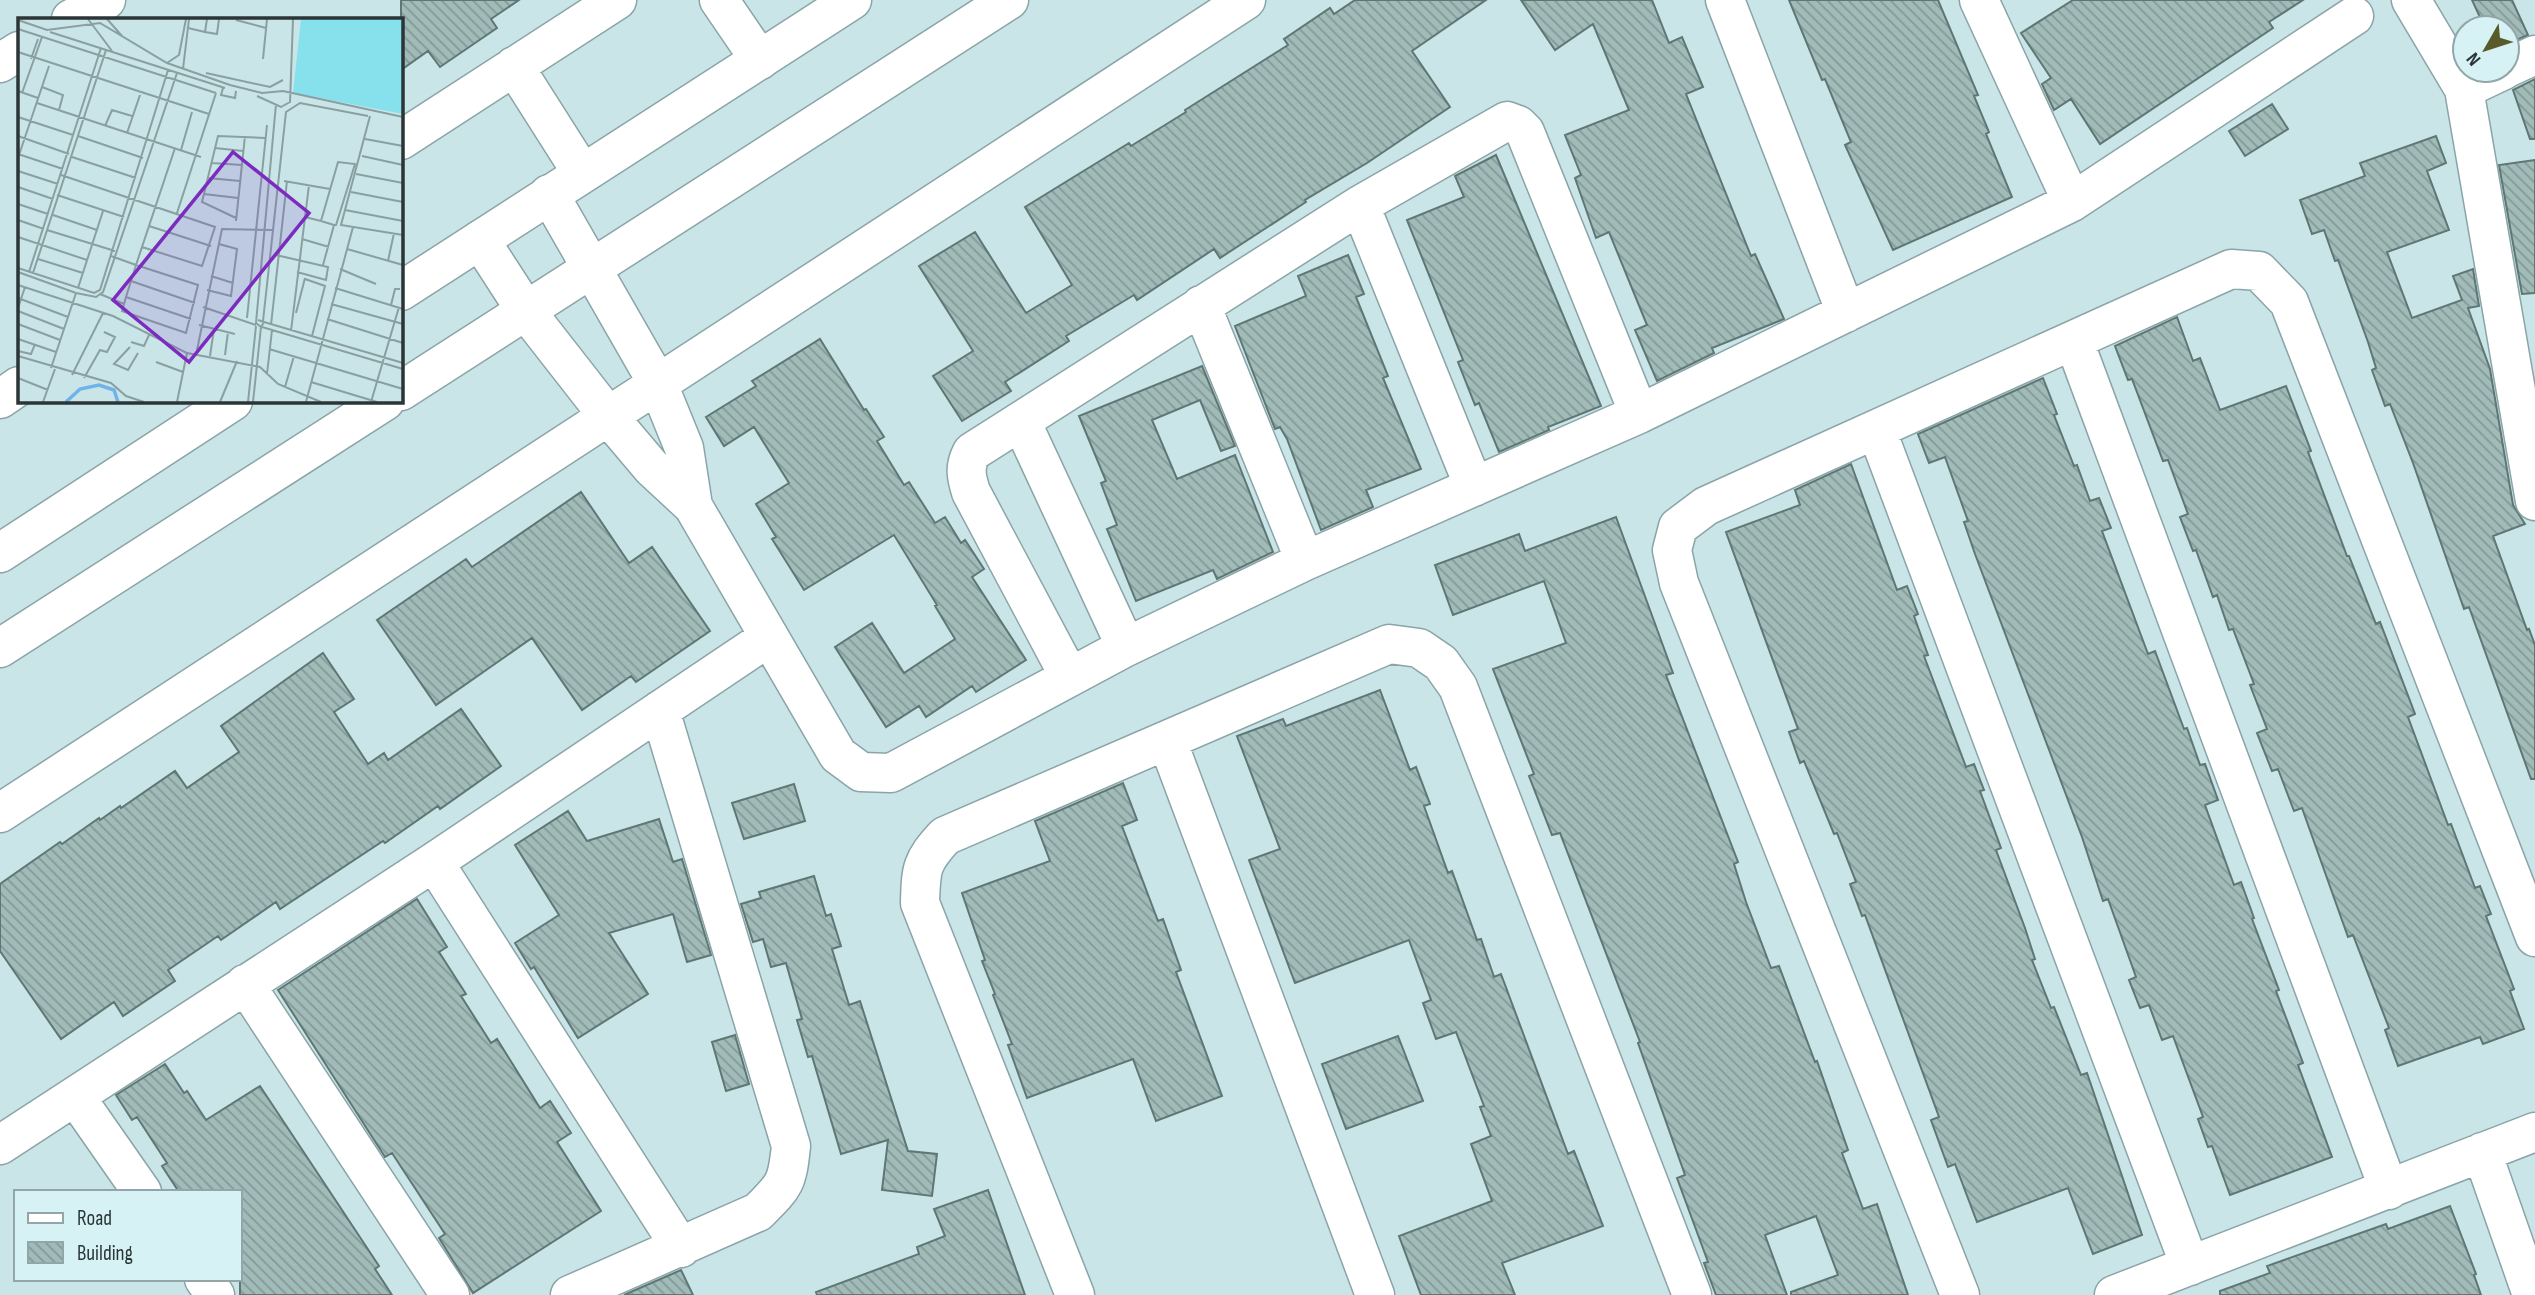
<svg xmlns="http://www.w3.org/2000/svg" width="2535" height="1295" viewBox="0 0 2535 1295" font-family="'Sofia Sans Condensed',sans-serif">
	<defs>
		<pattern id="building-back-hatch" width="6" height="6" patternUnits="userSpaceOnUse" patternTransform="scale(1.75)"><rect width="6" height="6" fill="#a1bbb8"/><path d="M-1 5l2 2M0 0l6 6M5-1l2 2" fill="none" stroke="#839996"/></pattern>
	</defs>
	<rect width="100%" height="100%" fill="#c9e5e8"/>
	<path fill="url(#building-back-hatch)" stroke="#5e7774" stroke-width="2" d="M401,0h118l-28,19 6,9 -57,39 -12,-16 -27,19z
		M1355,0h131l-74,51 38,56 -83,56 -62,37 1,2 -86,56 -6,-9 -77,51 -3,-5 -68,41 3,5 -64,41 6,9 -49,30 -29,-45 40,-25 -54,-85 56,-34 51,81 46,-28 -47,-78 104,-64 2,3 55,-34 -1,-2 103,-65 -4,-6 46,-31 4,6z
		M1521,0h131l17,43 13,-6 21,50 -17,7 65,162 4,-2 29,65 -72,29 2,5 -57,28 -22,-51 12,-5 -38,-93 -13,6 -21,-60 6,-3 -16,-40 64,-25 -36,-86 -38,26z
		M1789,0h149l40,95 -4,1 15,36 -3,2 26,63 -119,53 -48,-105 6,-3 -26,-63 -3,1z
		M2073,0h230l-34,22 4,6 -173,116 -29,-45 -17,11 -12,-26 9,-6 -30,-45z
		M2472,0h40l16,35 -21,9v-16h-22z
		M2535,79v60h-5l-17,-49z
		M2272,104l16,25 -43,27 -16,-25z
		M2436,136l10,27 -19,8 22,59 -62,22 25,66 50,-18 -9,-24 20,-7 6,37 -11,2 22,61 23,136 12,19 -32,12 34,94 2,-1 6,16v134h-4l-62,-172 -5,2 -51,-146 -23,-59 -5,2 -13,-36 4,-2 -8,-26 -30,-82 -3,1 -11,-31 -12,4 -12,-34 65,-24 -5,-13z
		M1496,155l105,251 -53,21 1,3 -50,22 -20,-49 -4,2 -17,-43 5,-2 -56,-140 57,-23 -9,-21z
		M2535,160v133l-13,1 -23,-129z
		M1348,255l16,39 -8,3 32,79 -5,2 38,91 -55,21 7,17 -52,23 -34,-91 -7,-12 -5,2 -40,-103 71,-30 -8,-20z
		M2177,317l16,44 7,-3 20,52 66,-24 25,65 -3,1 39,104h2l27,68 4,-2 35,92 -7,3 40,108 3,-1 24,64 5,-2 11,28 -5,2 28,73 -4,2 14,38 -41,15 -3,-7 -82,29 -13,-36 4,-2 -36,-93 -5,2 -46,-129 -8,3 -16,-42 -6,2 -15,-38 10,-4 -17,-44 4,-1 -21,-55 -4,1 -12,-35 -4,2 -17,-47 -3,1 -13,-34 8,-3 -20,-54 -5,1 -31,-82 -4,1 -13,-34z
		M820,339l44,71 2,-1 18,28 -7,4 27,44 5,-3 26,41 10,-6 16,26 4,-3 19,29 -12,8 54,83 -50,32 -4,-6 -46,31 -7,-11 -33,21 -51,-80 37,-24 32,50 51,-34 -20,-33 2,-1 -43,-70 -90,55 -32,-51 4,-2 -20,-33 33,-21 -35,-56 -30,19 -18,-29 50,-31 -4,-5z
		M1202,366l33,80 -14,5 -21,-51 -48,20 25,59 58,-24 38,97 -56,27 -4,-9 -77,31 -29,-72 10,-4 -16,-42 5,-2 -27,-65z
		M2043,378l14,36 -3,1 20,51 3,-1 13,36 9,-3 12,30 -9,3 46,123 7,-3 29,78 3,-1 13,37 5,-1 13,36 -13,5 29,80 7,-3 13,36 -2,1 27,71 -3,1 27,72 -5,2 34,92 -102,38 -18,-49 -4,1 -10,-28 5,-2 -30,-81 -11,4 -13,-35 -9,3 -11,-28 7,-3 -28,-78 -5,2 -21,-64 -107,-283 -11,-32 4,-1 -23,-64 -16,6 -11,-29z
		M1851,464l46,126 10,-4 11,28 -4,2 14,39 -4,1 42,111 8,-3 10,26 -4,1 21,57 -5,2 29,78 10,31 -3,1 19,48 3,-1 27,68 6,-2 55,162 -49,19 -25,-66 -91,34 -22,-58 -7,3 -17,-47 8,-3 -74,-202 -3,1 -12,-32 6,-2 -19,-49 -3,1 -30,-73 -4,2 -11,-31 9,-3 -72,-197 74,-27 -5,-15z
		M581,492l48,71 23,-16 58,84 -74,51 -5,-6 -49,34 -50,-72 -96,67 -59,-85 89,-61 6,8z
		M1616,517l57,156 -7,2 72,187 -4,2 12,38 25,66 8,-2 36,96 2,-1 31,89 -6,3 21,56 14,-5 31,91h-117v-3l47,-17 -22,-59 -51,19 22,60h-71l-12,-32 4,-1 -31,-84 8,-3 -47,-132 2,-1 -80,-209 -8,2 -23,-59 5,-2 -41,-105 73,-26 -22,-62 -91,34 -18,-50 84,-31 6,17z
		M323,653l31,46 -20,13 34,52 16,-11 4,7 73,-51 40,57 -61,43 -2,-3 -53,37 -2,-2 -103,68 -4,-7 -55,38 -3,-4 -50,34 7,11 -52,35 -9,-14 -53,37 -61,-88v-67l60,-42 2,2 37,-26 1,2 20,-14 1,2 54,-37 12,17 52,-36 -18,-26z
		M1380,690l30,80 6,-3 14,37 -6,2 24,67 4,-2 25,69 4,-1 13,38 7,-3 67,180 6,-3 29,75 -101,37 13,32h-94l-22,-59 93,-35 -21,-57 20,-8 -11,-29 4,-1 -28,-74 -20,7 -13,-36 8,-3 -22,-60 -114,43 -46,-123 31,-11 -43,-113 46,-17 3,7z
		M1123,783l14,37 -15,6 36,95 5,-2 18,51 -5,2 46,124 -66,25 -23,-62 -106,39 -19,-53 4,-1 -19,-49 2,-1 -13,-33 3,-1 -23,-67 88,-32 -15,-40z
		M794,784l11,37 -61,18 -12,-36z
		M568,811l19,30 72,-22 14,43 9,-3 29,96 -24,7 -14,-48 -64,19 39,61 -70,44 -44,-71 -3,2 -16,-26 44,-28 -44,-70z
		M814,876l12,40 5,-2 10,32 -9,3 17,56 11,-4 48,150 29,3 -5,42 -50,-6 6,-50 -47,14 -29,-98 -4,1 -11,-37 5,-1 -16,-56 -15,4 -8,-28 -10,3 -12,-38 20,-6 -2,-6z
		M417,899l30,48 -8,5 27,42 -5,2 30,47 6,-4 43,69 10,-7 21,32 -14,9 44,69 -128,82 -34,-55 6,-4 -53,-81 -7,4 -107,-167z
		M735,1035l14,49 -23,7 -14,-49z
		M1398,1036l25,65 -77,28 -24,-65z
		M165,1064l19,29 3,-2 19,29 54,-34 119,180 -4,3 17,26h-152v-103h-61l-17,-26 5,-3 -30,-46 -5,3 -16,-25z
		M988,1190l37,105h-208l-1,-3 103,-38 -2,-7 28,-11 -11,-27z
		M2450,1206l26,68 -2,1 7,20h-261v-4l50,-18 -3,-7 119,-42 2,5z
		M681,1270l12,25h-69z"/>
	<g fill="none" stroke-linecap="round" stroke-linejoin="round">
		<g stroke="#8aa4a7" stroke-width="41">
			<path id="minor" d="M719,0l41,60
				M1725,0l121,313
				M1979,0l93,202
				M2411,0l53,89
				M71,19l35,-19
				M0,63l19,-12
				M514,66l68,107
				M2507,68l28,-13
				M2504,70l-40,19 71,412
				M401,140l216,-140
				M549,194l109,190 26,64 9,58
				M1360,205l114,282
				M480,240l46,71 82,105 44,52 41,38 145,249 23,17 30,1 235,-126 179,-86 334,-147 433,-212 282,-186
				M1201,305l104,256
				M2074,341l315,849
				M0,399l19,-13
				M1021,421l105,226
				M1877,431l313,835
				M1069,676l-98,-184c-5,-16 -7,-25 1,-40l388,-247 147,-84 11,4 7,7 114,282
				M1167,740l208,555
				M0,813l1246,-813
				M434,862l247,386
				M245,984l205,311
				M75,1096l67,96
				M0,1145l434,-283 335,-225
				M2482,1152l50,143
				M204,1279l11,16
				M570,1295l188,-83c27,-27 29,-28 33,-66l-131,-436
				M1075,1295l-155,-392c1,-35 1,-41 25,-67l444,-192 30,4 22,15 17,24 234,608
				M1960,1295l-281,-712 -7,-33 6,-23 28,-21 525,-237 28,2 30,31 246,635
				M2114,1295l421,-163"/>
		</g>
		<g stroke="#8aa4a7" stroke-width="41">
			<path id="secondary" d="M401,291l451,-291
				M401,391l608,-391
				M0,553l233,-152
				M0,648l385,-247"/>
		</g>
		<use href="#minor" stroke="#fff" stroke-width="38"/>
		<use href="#secondary" stroke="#fff" stroke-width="38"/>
	</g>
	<g transform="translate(18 18)">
		<rect width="385" height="385" fill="#c9e5e8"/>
		<path d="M283,1h102v95l-110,-21z" fill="#86e1ec"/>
		<path fill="none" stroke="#6fb3e8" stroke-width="3.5" d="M48,384l14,-13 19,-4 15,5 4,12"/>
		<path fill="none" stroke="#8a9fa1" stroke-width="2" d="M70,1l24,32M89,1l15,17M0,2l29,10 53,-7 67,40 63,22 32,8 21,-2 120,26M218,2l30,8M170,10l17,4 2,-13M0,11l198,64M32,14l175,56M187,14l12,2 2,-15M0,34l191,62M13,41l7,-20M245,41l4,-40M149,45l12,-8 7,-36M165,51l6,-50M188,55l64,14 13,-7M24,69l21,8 -4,15M205,70l-2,7 14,3 1,-7M0,73l20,7M4,75l20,-56M239,78l24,11 9,-5 3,-83M19,85l164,54M352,98l-29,109 62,10M0,99l55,18M87,108l7,-16 20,6M109,115l13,-38M0,118l51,18M60,118l65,22M347,121l38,7M197,130l28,3M163,132l11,-38M0,136l45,15M344,138l41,9M54,139l64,21M0,140l31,-92M194,145l30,2M0,153l40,13M338,156l47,9M43,157l154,52 -13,39 -60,-19M190,160l32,3M266,163l46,8M0,169l35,12M333,174l52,10M186,176l34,4M39,177l67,22M0,186l30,10M327,192l58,11M159,195l39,-120M35,197l44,15M287,199l16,4 13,4h2l19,-61 -17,-2 -17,59M218,200l-34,-16 16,-66 47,2M0,202l26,9M218,203l9,-85M131,208l62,20M29,212l68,21M0,219l69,23M284,221l27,8M329,231l56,16M258,237l52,12 -2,13 -29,-8M93,238l25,9 62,20 -12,48 -64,-22 4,-14 10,-32 39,-117M20,241l45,14M370,243l6,-28M305,247l11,-40M0,250l76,25 6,-3 68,-220M322,251l36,15M0,254l58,21 20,4 7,-5 74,-219M11,254l72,-224M15,255l73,-223M193,258l22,7M287,261l20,7 -13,50M113,263l64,22M0,267l95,31 74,37 -10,49M60,270l25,-77M317,270l68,21M189,272l24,6 6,-47 -18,-5M82,276l24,10M108,279l65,22M0,280l50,19M313,286l72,20M373,287l4,-16h5M185,289l53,18M0,290l7,-21M0,293l46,18M278,295l9,-35M229,300l20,-193M309,301l76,24M240,302l6,2 -3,5 -5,-4 20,-219M245,303l23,-209 14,-9 68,13M246,304l139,41M0,306l42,16M181,307l36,9M253,307l16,-144M244,309l141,42M273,313l18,-146M0,321l38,13M113,324l13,4 5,-11M112,329l-16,17 14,6 10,-17M251,331l134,40M179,332l25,-121 50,1M0,333l13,3 4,-10M169,335l73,14 18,17 43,18M207,337l3,-23M0,338l93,27 15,13 18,6M192,338l4,-27M138,344l27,10M33,350l25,-75M249,356l5,-44M54,357l31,-62M0,360l30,12M66,360l16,-28 7,2 8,-15 -11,-5M293,364l66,20M267,369l9,-31M25,384l12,-33M202,384l17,-41M230,384l8,-76M235,384l8,-75M288,384l47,-175M353,384l28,-95"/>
		<path fill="#7b2cbf" fill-opacity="0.15" stroke="#7b2cbf" stroke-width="3.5" d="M215,134l76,61 -120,149 -76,-62z"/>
		<rect width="385" height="385" fill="none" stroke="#2b3537" stroke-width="3.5"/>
	</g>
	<rect x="14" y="1190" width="228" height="91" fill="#d6f2f5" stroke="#92a6a9" stroke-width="2"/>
	<rect x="28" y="1213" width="35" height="10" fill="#ffffff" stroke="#92a6a9" stroke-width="2"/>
	<text x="77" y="1225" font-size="21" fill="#2b3537">Road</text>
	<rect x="28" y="1242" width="35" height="21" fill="url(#building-back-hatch)" stroke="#92a6a9" stroke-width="2"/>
	<text x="77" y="1260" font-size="21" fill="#2b3537">Building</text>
	<g transform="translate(2486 49) rotate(231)"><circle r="33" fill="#d6f2f5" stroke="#92a6a9" stroke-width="2"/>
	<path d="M0-5L12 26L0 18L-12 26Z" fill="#585b29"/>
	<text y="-10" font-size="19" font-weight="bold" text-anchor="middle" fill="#2b3537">N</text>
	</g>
</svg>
